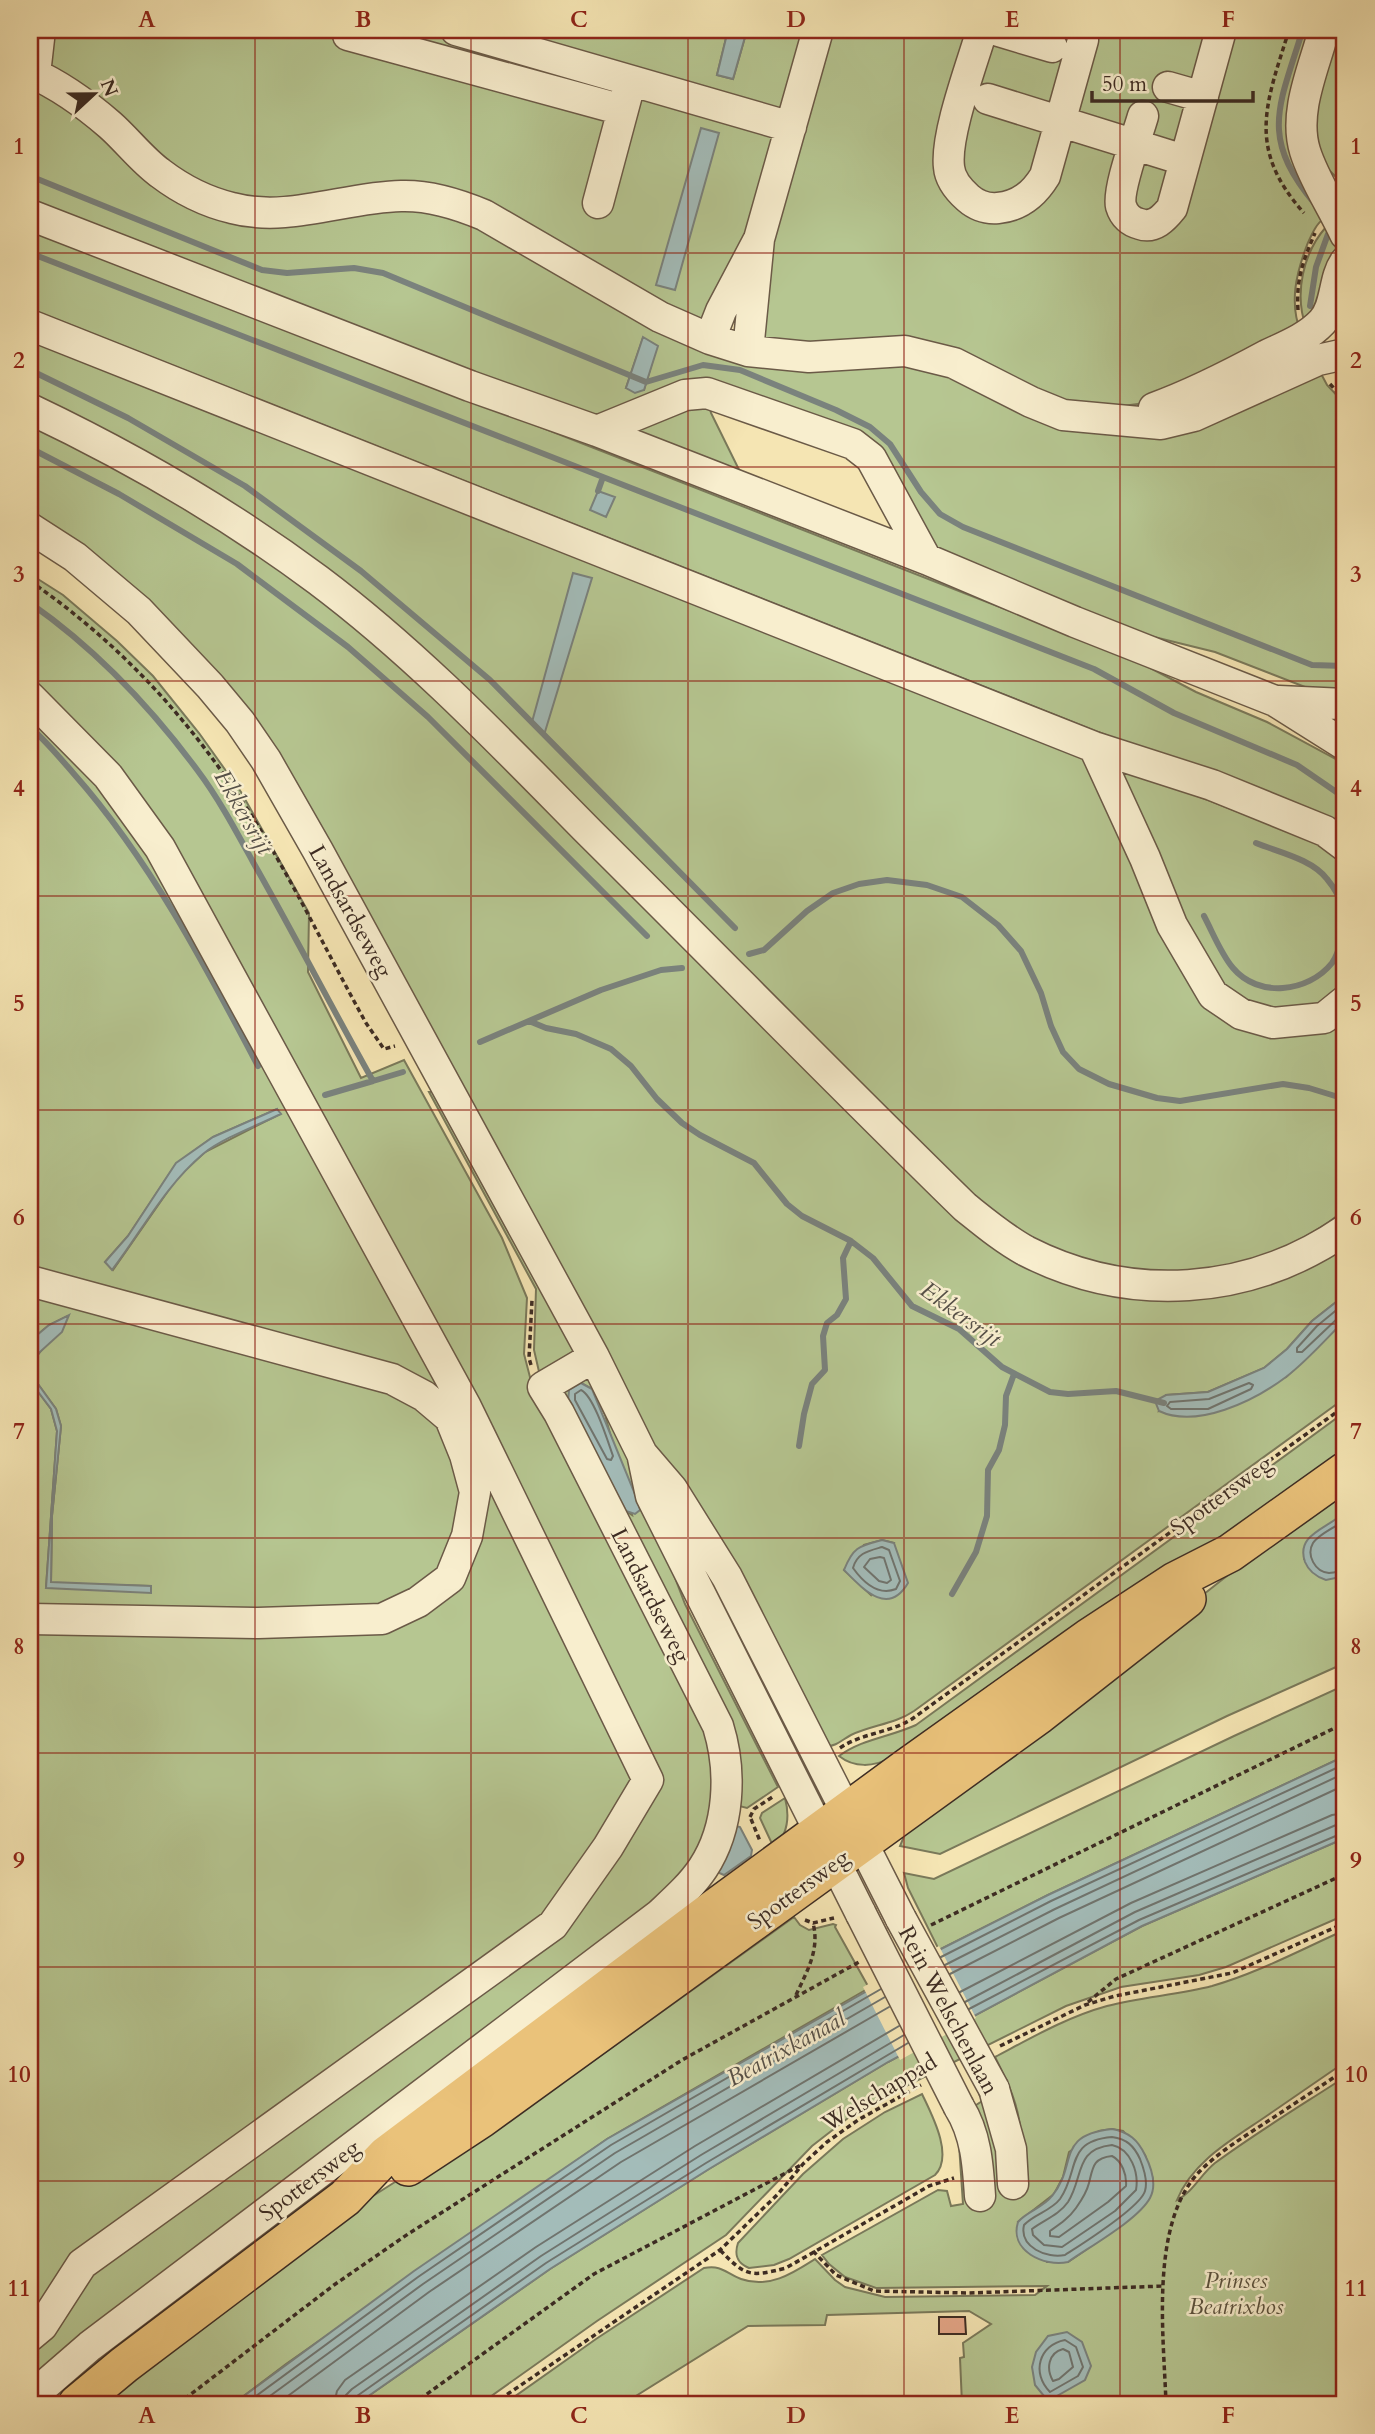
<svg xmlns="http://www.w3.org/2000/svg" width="1375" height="2434" viewBox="0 0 1375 2434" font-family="Cardo,serif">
	<rect width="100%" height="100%" fill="#f5e5b3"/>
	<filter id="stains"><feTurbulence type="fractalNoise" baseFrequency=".00286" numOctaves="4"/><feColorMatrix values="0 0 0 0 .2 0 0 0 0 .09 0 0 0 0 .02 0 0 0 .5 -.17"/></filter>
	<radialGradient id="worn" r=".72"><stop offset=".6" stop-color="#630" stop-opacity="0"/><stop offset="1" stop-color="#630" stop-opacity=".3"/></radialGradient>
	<path fill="#b6c691" stroke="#7a795a" stroke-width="2" fill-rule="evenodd" d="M40,30h688l-11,45 16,4 14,-49h598v156l-16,-16 -4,48c-9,5 -14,18 -18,27 -11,29 -18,58 -6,88l-148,69 -45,6 -2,10 212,-50 9,17 18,19v286h-26l-14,-3 -90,-35 -73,-18 -216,-75 -55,-101 -164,-64 4,19 38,77 -719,-275v-143zM753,286l-5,64 -37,-11zM643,338l14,8 -13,44 -18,-2z
		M30,227l1105,433 61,32 71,30 78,42v71l-37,-20 -1278,-506z
		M1326,227l12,8v19l-32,73c-12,-33 -3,-74 20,-100z
		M30,337l1058,421 124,249 133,4v199c-72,58 -177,79 -266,50 -38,-12 -69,-34 -101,-57l-451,-452 -454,-336 -43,-21z
		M30,409l289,171 706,670 172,34 148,-54v65l-33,26 -25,28 -23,19 -56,24 -42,3 -7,16 127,-34 59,-57v78l-431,313c-19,13 -42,14 -63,24 -8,4 -15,12 -25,11l-171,-298 -364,-665 -261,-266zM882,1540l12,3 -23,52 -27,-25 20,-25z
		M30,574l33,21 54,46 36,35 46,57 42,59 68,121 -1,59 53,106 43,-18 98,178 25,60 -3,56 7,27 170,330 17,86 -30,77 -658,512v-758l215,1 203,-33 21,-161 -279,-548 -160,-198z
		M30,703l102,114 312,567 -7,11 -407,-116zM277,1109l3,5 -75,38 -28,26 -64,92 -8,-8 23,-26 48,-72 37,-27z
		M1116,764l204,80 25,21v119l-26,20 -41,7 -49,-15 -30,-39z
		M429,1092h10l135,248v15l-34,21 -6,-26 2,-61z
		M30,1295l321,83 48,18 39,27 20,33 6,43 -20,64 -29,30 -25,14 -360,5v-231l21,28 6,22 -11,157 105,-2 -100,-3 1,-67 9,-90 -5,-17 -26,-36v-12l7,-5 31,-40 -19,9 -19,16z
		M588,1376l28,46 69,182 93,183 -31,21 -8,-2 -177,-416zM581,1383l11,6 13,26 27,100 -6,-4 -45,-87z
		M1345,1412v43l-127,91 -183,107 -145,105c-16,9 -36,10 -51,-2 23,-17 51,-19 77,-31z
		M1345,1486v23l-3,7 -37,31 -1,12 35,19 6,-2v87l-118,53 -287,138 -40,-8 7,-17 316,-250z
		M1345,1685v71l-297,139 -109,55 -31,-62 -4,-15 30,6 300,-143z
		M785,1798c5,19 3,36 -11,50l-14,-30 2,-5z
		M1345,1838v77l-119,52 -27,8 -78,12 -55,19 -186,93 -32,19 -36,28 -86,89 -129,86 -117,83h-123l193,-135 159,-100 179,-107 254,-136z
		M794,1917l6,8 9,5 24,-6 3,1 -1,2 34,61 -262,151 -321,225 -53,40h-138l270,-203 128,-81 89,-51z
		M1345,1930v132c-25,17 -51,35 -77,53 -33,23 -75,45 -91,85 16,-8 24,-26 38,-37 42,-31 87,-58 130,-86v327h-383l-2,-46 4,-1 -1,-14 28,-19 -22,-13 -142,4 -2,10 -77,1 -125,78h-119l92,-65 108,-71c19,-3 21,5 37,11 28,10 52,-6 74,-20l20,21 10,7 40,10 150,-2 12,-9 -171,2 -31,-11 -16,-13 -7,-9 116,-65 9,1 4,15 12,-2 -4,-60 11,-35 17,-11 34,43c0,-32 -12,-56 -26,-84 36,-19 72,-40 112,-51 34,-9 70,-11 105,-20 46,-13 90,-37 133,-56zM1112,2129l11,2 22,24 8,24 -4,20 -24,24 -57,39h-21l-29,-40 36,-28 9,-17 6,-25 30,-21z
		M922,2094c10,21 32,62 13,81l-146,84 -15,6 -25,3c-12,-5 -15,-13 -11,-25l65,-69 40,-35 42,-27z"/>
	<path fill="#a3bcb9" stroke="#7a827d" stroke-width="2" d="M728,30h19l-14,49 -16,-4z
		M701,128l18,5 -44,157 -19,-5z
		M643,337l15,9 -14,44 -9,3 -9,-5z
		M598,491l17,6 -9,20 -16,-7z
		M573,573l19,5 -48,157 -12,-13z
		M277,1109l4,5c-23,11 -60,25 -78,40 -38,32 -61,77 -91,116l-7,-8 23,-26 48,-73 37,-26z
		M1345,1295v25c-19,19 -38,41 -59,57 -32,24 -89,52 -127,34l-4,-10 11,-6 42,-3 56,-24 23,-19 25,-28z
		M69,1315l-7,17 -32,29v-20l19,-16z
		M30,1373l26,36 5,17 -9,90 -1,66 100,4v7l-105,-5 11,-157 -6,-22 -21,-28z
		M581,1383l11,6 47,115 1,6 -5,4 -9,-3 -58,-109 1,-12z
		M1345,1509v67l-19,4c-9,-3 -17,-8 -21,-18 -11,-31 32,-35 40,-53z
		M882,1540l12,3 14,40c-20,34 -45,6 -64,-13 9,-23 15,-24 38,-30z
		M1345,1756v82l-203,88 -254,136 -179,107 -159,100 -193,135h-124l181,-133 193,-132 332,-189 109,-55z
		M736,1826l4,1 12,23 -1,6 -27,19 -7,-3z
		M1112,2129c17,3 26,11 33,26 6,12 12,30 5,43 -12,22 -61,49 -82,64 -24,5 -59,-11 -50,-40 9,-11 25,-14 34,-26 26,-31 3,-61 60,-67z
		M1067,2332l15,10 9,24 -6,14 -37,21 -13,-16 -3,-18 4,-15 12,-16z"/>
	<path fill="#f5e5b3" d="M939,1946l37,72 -76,42 -37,-73z"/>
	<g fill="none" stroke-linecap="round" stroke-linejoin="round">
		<path stroke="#70746e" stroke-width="2" d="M1345,1303l-28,23 -20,22v4h5l36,-34 7,-3
			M1249,1383l4,2 -2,4 -43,20h-37l-4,-3 3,-4 39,-3z
			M581,1390c13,6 27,52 32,66l-2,4 -4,-1 -32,-59v-6z
			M1345,1521c-9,5 -26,13 -32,22 -7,12 2,29 16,30 5,0 11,-2 16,-3
			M882,1547l7,3 11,31 -4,8c-18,7 -33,-7 -43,-21 4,-15 15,-17 29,-21z
			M880,1557l4,1 7,22 -4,3 -8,-2 -15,-14 6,-8z
			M941,1957l110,-56 294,-137
			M945,1965l110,-56 290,-136
			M950,1974l109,-56 286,-133
			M960,1992l171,-89 201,-88 13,-2
			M965,2002l170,-90 201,-87 9,-2
			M969,2009l170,-89 206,-88
			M1112,2137c15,2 22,9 28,22 4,10 8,22 5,32 -5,17 -63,53 -80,64 -18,4 -46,-8 -41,-30 10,-11 27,-14 36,-26 20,-29 5,-58 52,-62z
			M1112,2145c19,4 27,28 24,45l-21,21 -53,36 -18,-2 -11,-10 -1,-6c12,-9 27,-14 36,-27 16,-25 6,-53 44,-57z
			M1112,2156c10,5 15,19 14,30l-18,16 -49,35 -9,-1v-5c10,-7 19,-13 26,-23 5,-7 11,-17 13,-25 4,-16 4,-25 23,-27z
			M1065,2340l11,7 7,20 -5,9 -28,16c-19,-19 -11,-47 15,-52z
			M1063,2349l6,3 4,15 -14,12 -6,2c-7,-12 -5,-28 10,-32z
			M245,2404l173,-127 193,-132 270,-156
			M259,2404l164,-120 192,-131 270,-156
			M277,2404l152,-112 192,-130 268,-155
			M334,2404l3,-13 8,-11 191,-133 159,-101 204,-120
			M345,2404l1,-9 6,-6 189,-133 160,-101 203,-120
			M354,2404l3,-8 189,-133 160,-100 202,-120"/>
		<path stroke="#7a827d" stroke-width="6" d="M1302,32c-23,75 -43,105 13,172
			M30,176l232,94 25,3 67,-5 29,5 263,109 57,-17 37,5 96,40 34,17 20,17 31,48 19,22 23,13 349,138 33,1
			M30,253l1064,416 80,44 123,52 48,33
			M1310,306l6,-39 12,-33
			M30,370l98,48 117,68 116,85 129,109 245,248
			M1344,383l1,1
			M30,448l89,46 118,70 111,83 80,70 219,219
			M598,491l5,-14
			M30,603c66,46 120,103 168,168 21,28 38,60 55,91 41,72 79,146 120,219l30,-9
			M30,727c16,14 30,31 44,47 76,86 131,191 184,292
			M1204,916c9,17 17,38 29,52 25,30 75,25 99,-5 8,-11 13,-37 12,-51 0,-9 -11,-26 -17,-33 -15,-20 -49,-27 -71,-36
			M749,954l15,-4 43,-39 26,-18 26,-9 28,-4 40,5 35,12 36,28 23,26 20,42 10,33 12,26 16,17 30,15 48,14 23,3 103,-17 26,4 36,11
			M529,1021l17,7 30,6 35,15 20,17 26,33 25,24 18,12 54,28 33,41 15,12 49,25 22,17 39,48 47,23 43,38 48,25 18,2 48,-3 48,12
			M480,1042l121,-52 60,-20 21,-2
			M325,1095l48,-14
			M799,1446l5,-32 8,-30 13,-14 -2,-34 4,-13 10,-8 9,-16 -3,-41 8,-17
			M952,1594l24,-42 11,-36 1,-46 11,-20 6,-25 1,-29 8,-22"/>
	</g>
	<path fill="#e6a789" stroke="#3d2c23" stroke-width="2" d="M939,2317h26l1,17h-27z"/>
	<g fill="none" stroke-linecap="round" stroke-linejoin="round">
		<g stroke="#6b5a47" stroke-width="33">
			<path id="minor" d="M347,30l1,5 275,75
				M456,30l335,97
				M982,30c-10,34 -37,105 -33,137 1,13 10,23 19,31 8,7 19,11 30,10 22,-2 36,-14 47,-32l38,-136
				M995,30l57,17
				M1324,30c-10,38 -31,82 -19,121 9,29 28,56 40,83
				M30,72c27,12 57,33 80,53 17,15 32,35 50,48 21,16 47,29 72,35 56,15 113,-11 169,-12 29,-1 57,8 83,19l176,102 50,22 38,12 61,6 96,-6 49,12 77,39 32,13 98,9 33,-8 124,-56 27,-6
				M35,74l5,-44
				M1168,87l35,10
				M988,99l183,57
				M1143,116c-5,18 -26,74 -22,90 3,10 10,16 19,18 14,5 24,-6 32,-16l49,-178
				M598,203l30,-112
				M30,215l440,171 127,45 329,128 149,63 200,79 70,44
				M759,239l59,-209
				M30,325l1064,422 118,38 113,46 20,15
				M710,339l11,-28 38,-72 -11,112
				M1154,408c39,-14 76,-33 113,-53 19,-9 40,-17 55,-33 15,-16 11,-43 23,-60
				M30,409c101,48 198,104 288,171 100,75 186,166 273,254 125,124 248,250 374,373 20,16 39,32 61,44 104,53 223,45 319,-21
				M597,431l88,-36 22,-2 146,51 18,14 55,101
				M30,528l45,29 64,54 71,75 30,36 26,38 52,91 276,506 48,97 30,35 55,88 174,342
				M30,697l78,79 52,72 306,559 182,373 -40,67 -55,78 -471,339 -40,62 -12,10
				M1279,701l66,3
				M1094,747l51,111 27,67 41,70 28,19 32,9 51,-5 21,-17
				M30,1281l362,98 32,17 26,22 15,37 10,37 -8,44 -17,42 -32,24 -36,17 -124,4 -228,-4
				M643,1458l8,38 210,418
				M994,2089l17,60 2,35
				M959,2107c17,27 19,58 21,89
				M30,2398l60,-52 569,-431c16,-15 32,-29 44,-47 27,-41 29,-97 15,-142l-159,-313 -16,-26 51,-30"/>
		</g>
		<g stroke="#3d2c23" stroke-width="40">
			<path id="major" d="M408,2167l73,-48 558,-404 148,-116
				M77,2404l47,-39 221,-167 41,-43 326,-245 194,-142 182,-130 87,-57 55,-28 115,-82"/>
		</g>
		<path stroke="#3d2c23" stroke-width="3.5" stroke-dasharray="5 3.5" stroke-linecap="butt" d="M1289,30c-23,74 -43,118 15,183
			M1298,310c-2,-31 5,-49 17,-77
			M1330,384l15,16
			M30,581c78,54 143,120 197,198 54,76 94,163 139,244l18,26 11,-3
			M531,1365l-2,-7 3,-58
			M840,1748c22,-15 49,-15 72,-29l433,-313
			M750,1817l4,-8 20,-13
			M751,1819l9,22
			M805,1920l8,3 21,-5
			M931,1925l414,-202
			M796,1995c11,-24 24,-45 17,-72
			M1088,2002l28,-23 229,-105
			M1000,2046l85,-41 30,-9 117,-23 113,-50
			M720,2250c26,27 30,27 66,18l143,-82 25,-8
			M813,2251l23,24 38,16 95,2 195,-7
			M178,2404l156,-119 74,-51 274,-174 177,-98
			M413,2404l181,-130 207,-109
			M493,2404l227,-154 58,-56 25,-30 24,-22 31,-22 63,-35
			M1166,2404c-2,-67 -17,-181 34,-233 19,-19 42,-33 65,-48 26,-17 53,-35 80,-53"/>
		<use href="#minor" stroke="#f8eece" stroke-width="30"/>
		<use href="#major" stroke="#eac27a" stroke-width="37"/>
		<g stroke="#6b5a47" stroke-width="33" stroke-linecap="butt">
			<path id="minor-bridge" d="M861,1914l98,193
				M901,1919l93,170"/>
		</g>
		<use href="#minor-bridge" stroke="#f8eece" stroke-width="30"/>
	</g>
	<path fill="none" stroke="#8f2418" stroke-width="2" stroke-opacity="0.55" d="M255,30v2374M471,30v2374M688,30v2374M904,30v2374M1120,30v2374M30,253h1315M30,467h1315M30,681h1315M30,896h1315M30,1110h1315M30,1324h1315M30,1538h1315M30,1753h1315M30,1967h1315M30,2181h1315"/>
	<g text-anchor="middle" stroke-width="5" stroke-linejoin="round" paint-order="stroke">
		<g font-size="23" fill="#3d2c23" stroke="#f8eece">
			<text transform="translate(351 911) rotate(61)" y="8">Landsardseweg</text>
			<text transform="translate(1221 1495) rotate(-36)" y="8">Spottersweg</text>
			<text transform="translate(651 1595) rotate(63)" y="8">Landsardseweg</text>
			<text transform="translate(798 1889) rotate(-36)" y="8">Spottersweg</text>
			<text transform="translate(949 2010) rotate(62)" y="8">Rein Welschenlaan</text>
			<text transform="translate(879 2092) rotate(-31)" y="8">Welschappad</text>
			<text transform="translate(309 2180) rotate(-37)" y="8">Spottersweg</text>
		</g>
		<g font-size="23" font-style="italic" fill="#5b523e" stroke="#f8eece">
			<text x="1236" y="2288">Prinses<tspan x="1236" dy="26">Beatrixbos</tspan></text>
		</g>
		<g font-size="24" font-style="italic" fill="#565048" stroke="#f8eece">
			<text transform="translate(244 812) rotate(60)" y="8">Ekkersrijt</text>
			<text transform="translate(961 1314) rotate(36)" y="8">Ekkersrijt</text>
			<text transform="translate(786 2048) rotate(-29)" y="8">Beatrixkanaal</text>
		</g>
	</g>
	<rect width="1375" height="2434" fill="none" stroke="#f5e5b3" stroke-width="77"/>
	<g transform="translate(94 94) rotate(68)" stroke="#f8eece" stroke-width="5" paint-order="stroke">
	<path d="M0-5L12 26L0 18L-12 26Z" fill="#3d2c23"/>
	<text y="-10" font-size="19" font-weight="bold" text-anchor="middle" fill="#3d2c23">N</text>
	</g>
	<path d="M1092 91v10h161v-10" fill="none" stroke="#3d2c23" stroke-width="3.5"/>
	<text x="1102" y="91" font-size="21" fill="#3d2c23" stroke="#f8eece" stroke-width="5" paint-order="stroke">50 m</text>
	<rect x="38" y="38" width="1298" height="2358" fill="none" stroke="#8f2418" stroke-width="2.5"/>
	<g font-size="23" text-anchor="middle" font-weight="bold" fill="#8f2418">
		<text x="147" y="27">A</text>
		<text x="363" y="27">B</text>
		<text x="579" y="27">C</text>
		<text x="796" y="27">D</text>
		<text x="1012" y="27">E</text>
		<text x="1228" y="27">F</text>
		<text x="19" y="154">1</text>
		<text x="1356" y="154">1</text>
		<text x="19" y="368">2</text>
		<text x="1356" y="368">2</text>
		<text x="19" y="582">3</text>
		<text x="1356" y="582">3</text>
		<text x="19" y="796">4</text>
		<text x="1356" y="796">4</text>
		<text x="19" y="1011">5</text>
		<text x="1356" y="1011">5</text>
		<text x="19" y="1225">6</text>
		<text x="1356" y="1225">6</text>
		<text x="19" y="1439">7</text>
		<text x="1356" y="1439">7</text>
		<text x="19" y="1654">8</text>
		<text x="1356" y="1654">8</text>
		<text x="19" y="1868">9</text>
		<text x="1356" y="1868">9</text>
		<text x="19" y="2082">10</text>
		<text x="1356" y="2082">10</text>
		<text x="19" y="2296">11</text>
		<text x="1356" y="2296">11</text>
		<text x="147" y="2423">A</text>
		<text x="363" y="2423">B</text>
		<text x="579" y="2423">C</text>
		<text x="796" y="2423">D</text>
		<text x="1012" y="2423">E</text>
		<text x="1228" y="2423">F</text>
	</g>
	<rect width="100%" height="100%" filter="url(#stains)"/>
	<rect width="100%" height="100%" fill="url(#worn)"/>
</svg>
